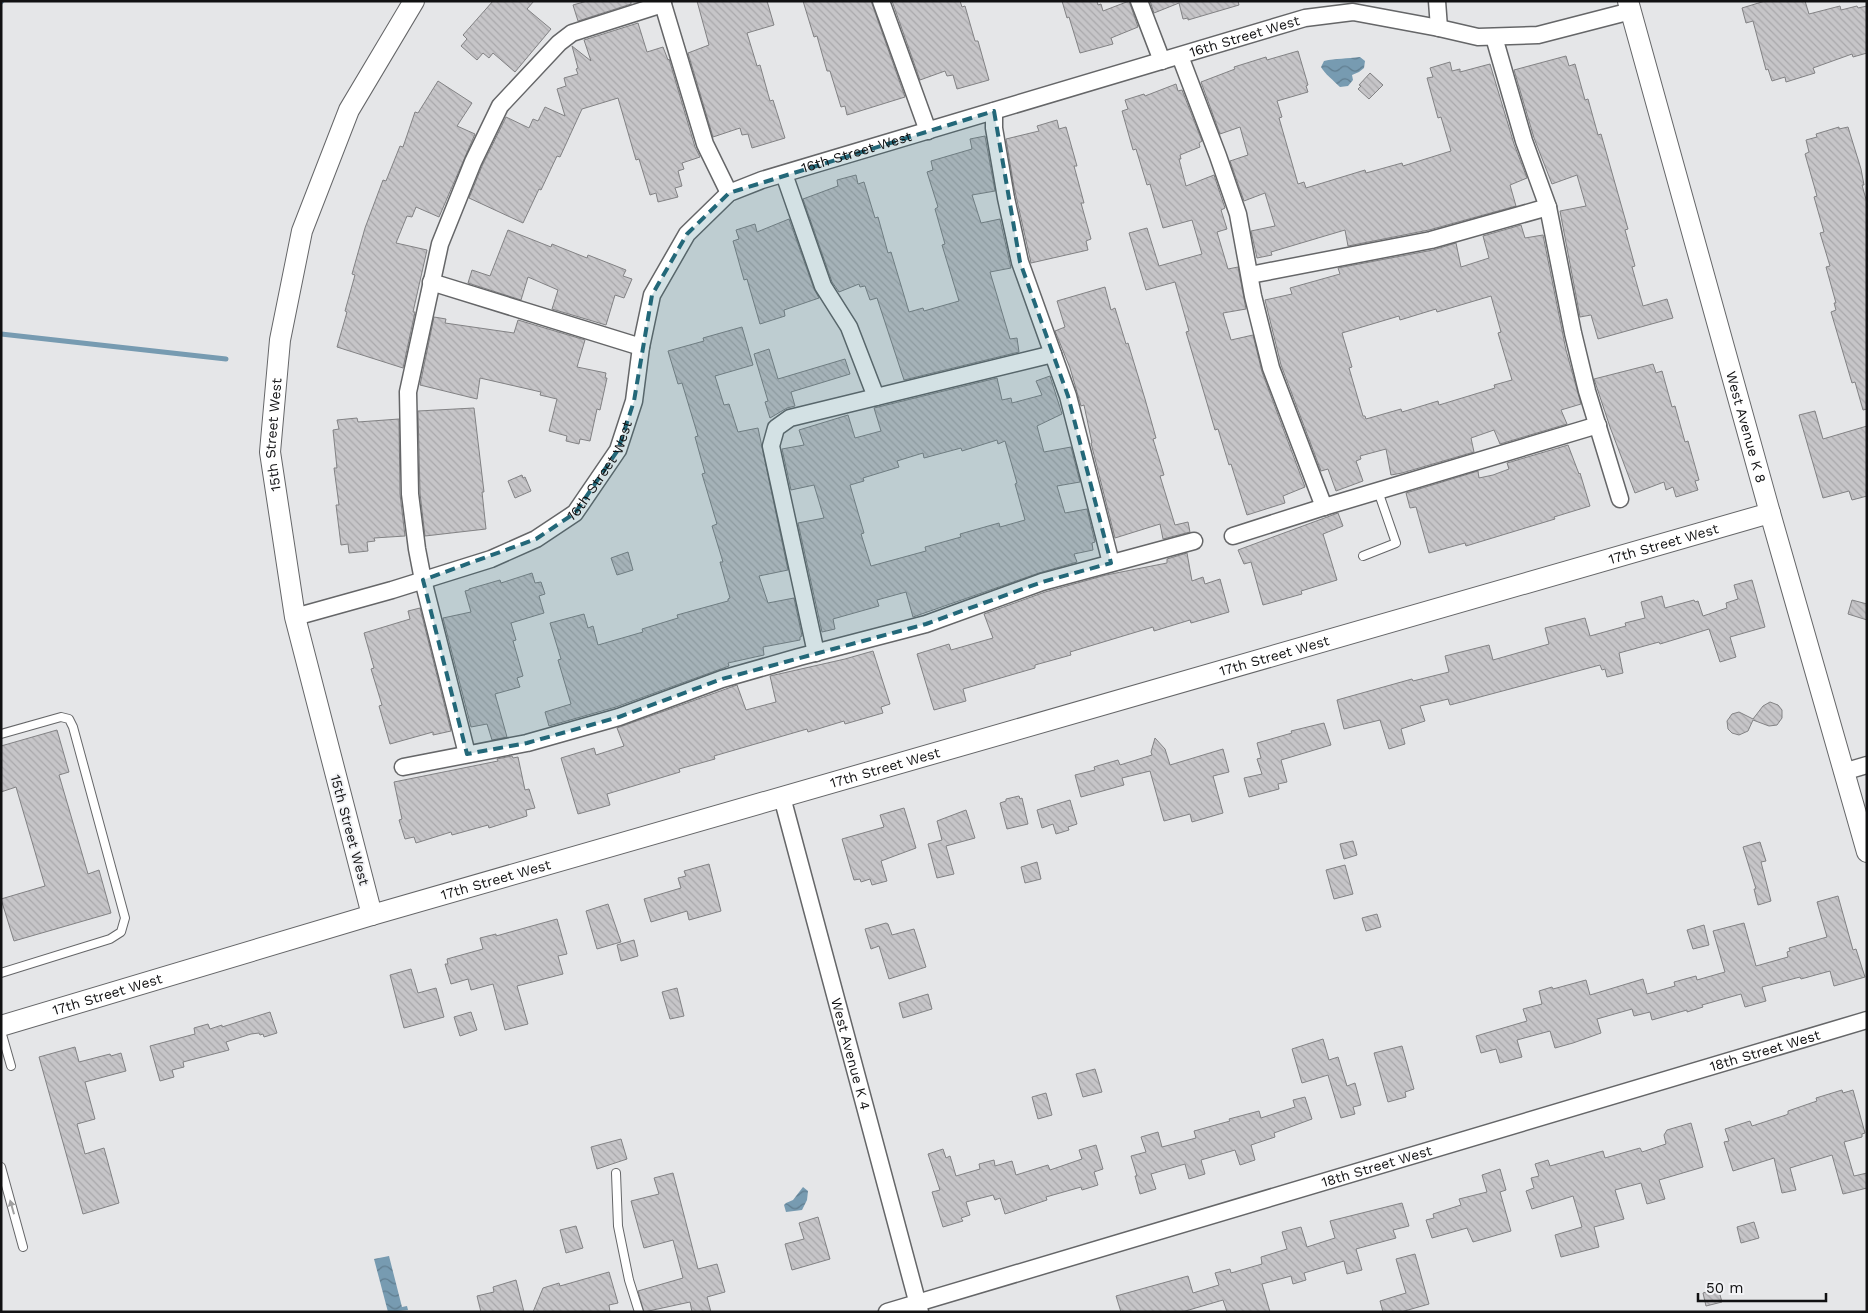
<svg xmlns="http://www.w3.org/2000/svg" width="1868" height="1313" viewBox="0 0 1868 1313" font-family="'Work Sans',sans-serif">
	<defs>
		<pattern id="water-waves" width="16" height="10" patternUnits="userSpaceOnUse" patternTransform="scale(1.25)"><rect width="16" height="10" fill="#779bb1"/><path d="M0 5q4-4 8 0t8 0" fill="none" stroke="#607d8f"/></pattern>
		<pattern id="building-back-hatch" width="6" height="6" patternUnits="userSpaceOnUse" patternTransform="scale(1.25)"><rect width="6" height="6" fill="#c6c5c8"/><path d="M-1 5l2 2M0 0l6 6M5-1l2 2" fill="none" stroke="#a9a8ab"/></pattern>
	</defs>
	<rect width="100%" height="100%" fill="#e5e6e8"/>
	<path fill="url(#water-waves)" d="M1360,57l5,4 -1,7 -5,4 -7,3 1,5 -5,6 -8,1c-6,-6 -16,-14 -19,-20l3,-6c12,-3 23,-2 36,-4z
		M803,1187l5,4 -1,9 -5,10 -16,2 -2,-7 2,-2 7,-3z
		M389,1256l13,51 5,-1 1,4 -20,2 -14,-53z"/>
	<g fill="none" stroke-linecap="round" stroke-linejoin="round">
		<path stroke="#779bb1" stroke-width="5" d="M1,2l1,-1
			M1,334l225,25"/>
	</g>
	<path fill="url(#building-back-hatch)" stroke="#828284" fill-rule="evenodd" d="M493,1h41l-7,8 24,20 -36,43 -22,-19 -4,5 -6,-5 -6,7 -16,-14 6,-7 -4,-4z
		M587,1h44v3l-53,17 -5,-16z
		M697,1h70l7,24 -27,8 10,33 3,-1 10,36 3,-1 12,38 -33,10 -4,-14 -6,1 -2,-7 -27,9 -25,-84 21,-8z
		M803,1h68l34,96 -58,18 -2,-9 -4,1 -11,-36h-3l-10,-35 -3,1z
		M892,1h68l2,6 3,-1 10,35h3l11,39 -32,9 -4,-14 -6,1 -2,-5 -25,9z
		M1062,1h35l1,4 3,-1 2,7 26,-10 9,26 -27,11 2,6 -33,9 -11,-36 -2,1z
		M1150,1h88l1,4 -51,15v-2l-5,1 -4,-16 -25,10z
		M1765,1h40l4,13 31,-8 1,4 16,-4 1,2 9,-2v47l-14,4 -1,-3 -39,14 2,5 -29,9 -1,-5 -13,4 -4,-12 -2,1 -13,-49 -7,2 -4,-15z
		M638,23l9,29 16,-5 5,13 1,-1 26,88 5,10 -18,6 2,6 -6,2 4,15 -7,2 3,9 -20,5 -2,-9 -6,2 -11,-36 -3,1 -18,-62 -36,11 -22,48 -3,-1 -16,34 -2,-1 -16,34 -54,-25 13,-32 24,-49 23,11 4,-9 5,2 7,-14 20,9 -8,-27 9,-3 -2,-8 14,-4 -2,-5 2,-1 -6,-22 19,15 -7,-21z
		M1298,51l10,34 -2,1 2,6 -31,9 5,16 -3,1 19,66 6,-2 2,6 59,-18 1,3 36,-10 1,3 48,-15 -10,-34 -3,1 -11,-40 6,-1 -3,-9 20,-6 2,9 8,-2v3l30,-8 24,80 13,34 -17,7 6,21 -87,24 -81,16 -3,-16 -74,22 1,3 -15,3 -6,-27 24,-5 -10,-33 -21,8 -14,-40 18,-6 -8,-28 -20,7 -19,-52 34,-13 -1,-2 32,-10 1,3z
		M1566,56l3,10 6,-2 10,36 3,-1 10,36 3,-1 27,95 -3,1 10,36 -3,1 11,39 24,-7 6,19 -75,21 -7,-24 -11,2 -20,-106 26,-5 -9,-31 -25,9 -18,-46 -20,-68z
		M1370,73l13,12 -14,14 -11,-10 3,-3 -2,-1z
		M438,81l34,22 -15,23 18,8 -36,83 -23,-10 -4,10 -5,-1 -11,27 31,7 -14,62h2l-12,56 -66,-21 10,-35 -2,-1 10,-36 -3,-1 13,-46 18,-48 3,1 14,-35 3,1 12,-35 3,1z
		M1176,84l2,7 4,-1 20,51 -3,2 1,4 -20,8 1,4h-2l7,27 28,-11 11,33 -4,2 6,19 -10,3 11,37 10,-2 8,42 -23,4 8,27 22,-5 9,37 43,115 -22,9 2,7 -38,12 -16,-51 -2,1 -11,-36 -3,1 -29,-98 3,-1 -14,-49 -29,8 -17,-57 18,-5 12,38 43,-12 -10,-34 -29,8 -13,-44 -3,1 -11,-36 -3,1 -11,-39 6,-2 -3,-9 19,-6 1,2z
		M1057,120l2,9 7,-2 11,39h-3l10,37h-3l10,36 -5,2 2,9 -57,13 -17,-76 -8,-48 33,-8 -2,-5z
		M1839,127v2l9,-2 13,42 3,16h-2l5,18v206l-4,1 -8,-28 -3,1 -21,-71 5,-2 -2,-7h2l-10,-36 4,-1 -10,-33 4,-1 -10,-35 3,-1 -12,-42 4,-2 -3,-12 11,-3 -1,-3z
		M985,136l10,55 -23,4 9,28 19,-4 11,49 -21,4 20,67 7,-1 2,14 -115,28 -27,-82 -7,2 -5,-14 -5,1 -1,-3 -20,8 -7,-10 -29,-83 35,-13 -1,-6 19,-5 2,9 6,-2 11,36 3,-1 10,36 3,-1 18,60 14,-4 1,3 35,-10 -17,-56 3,-1 -10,-35 3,-2 -11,-35 6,-2 -2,-9 41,-12 -2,-10z
		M789,219l25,70 5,9 -35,12 1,6 -25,8 -13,-45 -3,1 -11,-39 6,-2 -3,-9 19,-6 2,8z
		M1521,225l4,13 18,-3 23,115 15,54 -20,6 6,14 -67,20 -6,-14 -23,8 3,14 -72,21 -11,2 -5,-26 -26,7 1,3 -5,2 7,20 -27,10 -8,-22 -7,2 -40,-106 -16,-65 27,-6 -2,-6 50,-14 -2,-6 95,-18 23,-7 5,24 28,-9 -6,-22zM1491,296l10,36 -3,1 14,47 -18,5 1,3 -56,17 -1,-4 -36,11 -1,-3 -35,10 -1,-3h-2l-14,-48 3,-1 -10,-34 57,-17 1,4 36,-11 1,3z
		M508,230l43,17 1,-3 35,14 1,-3 38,15 -3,6 9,3 -8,19 -9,-3 -9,30 -54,-16 6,-19 -30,-13 -7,23 -53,-17 4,-13 18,6z
		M1105,287l6,23 4,-2 11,36 2,-1 17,56 11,39 -3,1 11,36 -4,1 15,49 13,-3 2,10 -27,7 -3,-15 -45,14 -24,-95h1l-8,-38 -3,1 -11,-38 -15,-37 10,-4 -8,-26z
		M434,317l12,2 -1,4 69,10 4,-13 67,20 -8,27 29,6 -1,5h2l-7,32 -3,-1 -7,32 -10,-2 -1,5 -13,-3 1,-5 -18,-5 8,-32 -17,-4 1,-3 -61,-14 -3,21 -57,-14z
		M742,327l11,38 -38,11 9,29 5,-1 9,28 20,-4 30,142 -29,6 9,27 26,-5 8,38 -2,1v3l-37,7 1,8 -36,8 1,3 -113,41 -67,19 -4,-14 26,-8 -13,-44 3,-1 -11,-36 34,-9 4,14 5,-2 5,19 45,-13 -1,-3 36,-11 -1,-3 51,-14v-2l2,-1 -10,-36h3l-11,-36 5,-2 -15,-50 3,-1 -10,-36 3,-1 -16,-53 -4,1 -10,-33 36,-10 -1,-3z
		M769,349l9,30 67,-20 5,15 -59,18 4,14 -8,2 -17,10 -5,-16 3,-1 -14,-47z
		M1653,364l3,9 6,-2 10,36 3,-1 10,36 3,-1 11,39 -4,1 3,9 -22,7 -3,-10 -7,3 -2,-8 -29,11 -25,-66 -16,-48z
		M1050,376l12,38 -25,12 7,26 27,-5 9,35 -23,4 8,27 22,-4 8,33 -3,1 1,7 -19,4 3,8 -38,11 -126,44 -7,-25 -29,8 2,6 -46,13 2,10 -13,3 -24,-109 26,-5 -10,-33 -23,5 -9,-41 22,-4 -5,-15 49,-15 7,23 26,-7 -7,-23 123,-30 5,22 9,-2 1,5 30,-8 -6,-14zM997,440l1,4 7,-3 12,42 -2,1 10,36 -25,7 -1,-4 -39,11 1,3 -36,10 1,4 -55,15 -10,-32 3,-1 -14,-48 14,-4 -1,-3 36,-11 -2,-6 26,-8 1,5 37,-10 1,3z
		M474,408l10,84h-2l4,37 -61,7 -5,-43 -2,-82z
		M1815,411l8,28 44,-13v70l-15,4 -3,-9 -26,7 -24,-83z
		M357,418l1,4 41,-3 1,75 5,42 -31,2 1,3 -8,1 1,9 -19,2 -1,-9 -7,1 -5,-40h3l-5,-37h3l-4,-38 6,-1 -2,-9z
		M1568,445l11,29 1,-1 10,33 -36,11 1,2 -56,17 -33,10 -1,-3 -36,10 -13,-46 -6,1 -4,-15 72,-22 1,7 14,-3 16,-6 -2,-6z
		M522,475l1,3 2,-1 6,14 -16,7 -7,-17z
		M1338,513l5,13 -20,8 14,46 -36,11 1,3 -39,11 -12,-43 -7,2 -6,-14z
		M628,552l5,18 -16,5 -6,-17z
		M1187,553l5,28 11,-4 2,7 15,-5 9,33 -38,11 -1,-3 -36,11 -1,-4 -83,25 1,3 -36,10v3l-72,21 3,12 -32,9 -17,-56 32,-10 2,6 42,-12 -9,-24 61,-22 61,-17 61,-12v-4z
		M532,573l3,10 6,-1 4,12 -6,2 5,17 -33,10 5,17 -3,1 10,35 -6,2 3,9 -25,7 12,43 -15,3 -5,-16 -16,3 -28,-109 28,-6 -6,-21 4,-1v-1l31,-9 1,3z
		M1752,580l13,47 -35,10 6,20 -16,5 -11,-33 -49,15 -1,-2 -40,11 4,20 -16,4 -2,-8 -3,1 -2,-5 -150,40 -2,-6 -28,7 5,15 -24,8 4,15 -16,5 -9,-29 -36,9 -7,-29 75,-21 1,2 36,-9 -4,-16 44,-11 4,15 56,-16 -4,-16 40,-10 5,18 36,-10 -1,-3 20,-5 -4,-16 21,-6 3,12 29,-8 1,2 3,-1 5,15 24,-8 -1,-5 12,-4 -4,-14z
		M1852,600l15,4v16l-19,-6z
		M420,608l31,123 -18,4v-3l-43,12 -11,-38 3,-1 -11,-36 3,-1 -10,-35 46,-14 -2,-8z
		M873,651l17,53 -9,3 2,6 -38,11 -1,-3 -36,11 -1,-3 -93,27 1,3 -36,10 1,3 -73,22 3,11 -32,9 -17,-56 33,-10 2,7 28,-9 -7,-18 120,-43 9,25 30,-8 -6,-26 75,-17z
		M1770,702l8,3 4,5v8l-5,7 -8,1 -16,-6 -5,11 -9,4 -7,-2 -4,-4 -1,-8 5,-7 7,-2 14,7 10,-13z
		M1324,723l7,22 -50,15 6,22 -9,2 1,5 -30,8 -5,-19 18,-4 -5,-15 4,-1 -4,-15 35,-10 -1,-2z
		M57,730l12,42 -10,3 29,99 11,-4 12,43 -97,28 -13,-42 44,-13 -29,-99 -15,5v-46z
		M1155,738l10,11 5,16 53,-16 6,23 -16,4 10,37 -31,9 -2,-8 -26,7 -14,-50 -28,7 2,7 -43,12 -6,-22 20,-5 -1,-3 3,-1 21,-6 2,5 32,-10 -1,-3z
		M512,756l1,2 5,-1 7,33 4,-1 6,19 -9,2 1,6 -38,12 -1,-3 -36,10 -1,-3 -35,11 -2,-6 -9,2 -6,-19 3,-1 -8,-37 104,-21 -1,-2z
		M1019,796l1,3 2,-1 6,26 -21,5 -7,-26 6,-2v-2z
		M1070,800l7,24 -9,3 1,3 -13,4 -3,-10 -11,4 -5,-18z
		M904,808l12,40 -35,13 6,20 -15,4 -2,-6 -9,3 -1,-3 -6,1 -12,-41 42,-12 -4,-12z
		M966,810l9,28 -29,8 8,28 -17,4 -9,-34 14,-4 -5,-19z
		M1353,841l4,14 -13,4 -4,-15z
		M1760,842l6,19 -5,1 10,39 -13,4 -4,-16h2l-13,-42z
		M1037,862l4,17 -16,4 -4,-16z
		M709,864l12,47 -32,9 -2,-9 -36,11 -7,-23 37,-11 -3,-10 8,-2 -2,-5z
		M1345,865l8,29 -19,5 -8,-29z
		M1838,896l15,54 3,-1 9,28 -31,9 -4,-15 -29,8 -1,-2 -38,10 4,14 -21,6 -4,-13 -39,11 1,2 -16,5v-2l-35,10 -2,-8 -16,4 -2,-7 -35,10 4,14 -28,10 -18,5 -5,-17 -33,9 5,17 -22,6 -4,-14 -15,4 -5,-17 51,-15 -4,-12 19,-5 -3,-13 13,-4 1,2 33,-9 4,15 53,-16 4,15 28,-8 -1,-4 22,-6 1,4 28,-8 -12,-41 31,-8 12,43 32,-9 -1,-5 3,-1 -1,-3 38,-11 -10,-35z
		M608,904l13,38 -24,7 -11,-38z
		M1377,914l4,13 -15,4 -4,-13z
		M557,919l10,35 -9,2 5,18 -46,12 11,38 -23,6 -12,-46 -22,6 -3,-11 -17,5 -6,-20h3l-1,-5 36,-10 -3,-11 16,-4v2z
		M886,923l2,1 4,11 22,-6 12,38 -37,12 -10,-33 -8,3 -6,-20z
		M1704,925l5,20 -16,4 -6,-19z
		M634,940l4,16 -17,5 -4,-16z
		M411,969l7,24 18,-5 8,29 -40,11 -14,-53z
		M677,988l7,28 -14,3 -8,-27z
		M928,994l4,15 -29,9 -4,-15z
		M270,1012l7,21 -13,4 -1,-3 -3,1 -1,-2 -8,1 -25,8 3,8 -46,12 1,5 -12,3 2,7 -14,4 -10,-35 45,-12 -1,-6 14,-4 2,5 12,-4v2z
		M471,1012l6,18 -17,6 -6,-19z
		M1323,1039l6,21 9,-3 9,29 8,-3 6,22 -8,2 2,7 -14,4 -13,-43 -26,8 -10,-34z
		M1402,1046l12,43 -9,3 1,5 -18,5 -14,-49z
		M75,1047l4,15 31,-8 1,2 10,-3 5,18 -41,11 10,37 -18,5 8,30 19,-6 15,55 -36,11 -44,-157z
		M1095,1069l7,23 -19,5 -7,-23z
		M1842,1090l1,3 10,-3 12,43 -3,1v3l-18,5 10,34 13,-3v15l-24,6 -11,-39 -42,13 6,22 -14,3 -8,-35 -41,13 -9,-29 5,-1 -4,-12 25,-8 2,5 34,-11 2,-1v-3l29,-10 -1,-3z
		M1046,1093l6,22 -14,4 -6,-22z
		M1305,1097l7,22 -38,14 1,4 -24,8 4,15 -15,5 -5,-15 -34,10 4,14 -16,5 -4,-15 -34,10 5,15 -16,5 -5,-18h2l-6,-20 15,-4 -5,-15 17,-5 4,15 34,-9 -2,-7 36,-10 -1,-2 30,-8 2,7 34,-11 -2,-7z
		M1691,1123l12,44 -44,13 6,19 -18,5 -6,-21 -26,7 9,29 -30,8 5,20 -38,10 -6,-22 27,-8 -9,-31 -41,13 -6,-18 8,-3 -3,-10 8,-2 -4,-12 13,-4 2,6 53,-15 2,7 35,-10 2,4 24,-8 -2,-9 3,-5z
		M621,1139l6,20 -30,10 -6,-22z
		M1096,1145l7,24 -9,3 4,13 -16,5 -1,-3 -35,10 1,3 -42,14 -5,-16 -5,2 -2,-5 -27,7 4,13 -9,3 2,3 -20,6 -11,-35 8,-2 -12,-36 15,-5 3,9 4,-2 6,20 24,-7 -1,-5 15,-4 1,6 17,-5 4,14 32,-10 2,5 32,-11 -3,-9z
		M1500,1169l6,21 -6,2 11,39 -38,11 -6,-14 -35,10 -6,-18 8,-2 -1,-4 28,-9 -2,-6 28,-7 -5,-17z
		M673,1173l25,96 19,-5 8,28 -18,5 4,15h-19l-2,-10 -46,10 -6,-21 45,-13 -10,-38 -29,8 -13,-47 28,-7 -5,-16z
		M1402,1203l7,23 -16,4 3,8 -40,11 6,21 -15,4 -3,-13 -40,12 2,7 -13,4 -2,-8 -29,8 8,28h-43l-4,-12 -41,12h-61l-5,-16 72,-20 5,17 26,-8 -4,-12 15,-4 1,4 31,-9 -1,-7 26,-8 -5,-17 19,-5 6,20 28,-9 -5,-17z
		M818,1217l12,42 -38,11 -7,-26 19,-5 -5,-16z
		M1754,1222l5,16 -18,5 -4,-16z
		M576,1226l7,22 -17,5 -6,-23z
		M1415,1254l14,50 -28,8h-18l-3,-11 26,-8 -10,-34z
		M609,1272l9,31 -9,2 1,7h-77l10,-24 16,-5 1,3z
		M516,1280l8,32h-43l-4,-16 17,-4 -1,-5z
		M1718,1288l4,14 -16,4 -3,-13z"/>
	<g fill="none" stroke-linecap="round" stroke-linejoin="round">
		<g stroke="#656668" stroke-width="10">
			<path id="service" d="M1363,556l33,-13 -18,-52
				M1,734l60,-17 8,2 4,8 52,191 -4,14 -11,7 -109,34
				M1,1031l10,35
				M1,1167l22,80
				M616,1173l2,53 11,54 10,32"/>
		</g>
		<g stroke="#656668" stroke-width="19">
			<g id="minor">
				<path d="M662,1l43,143 24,49"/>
				<path d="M881,1l47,130"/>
				<path d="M1139,1l23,60"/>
				<path d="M1437,1l2,27"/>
				<path d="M1494,37l30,104 24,66 25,126 14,58 33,108"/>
				<path d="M1180,56l38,100 20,58 15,82 18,72 53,139"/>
				<path d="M994,111v17l12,70 14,64 48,134 43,167"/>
				<path d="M784,174l39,112 26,41 27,70"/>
				<path d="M1250,275l181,-35 117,-33"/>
				<path d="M431,282l210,65"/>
				<path d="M1233,536l91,-29 274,-82"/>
				<path id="s1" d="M295,617l97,-27 99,-31 45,-20 39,-26 43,-63 16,-49 7,-54 11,-52 35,-61 42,-41 33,-13 543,-162 48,-6 86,16 39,9 60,-2 93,-24"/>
				<path d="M816,653l-45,-207 5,-18 14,-10 263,-64"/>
				<path d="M467,754l-44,-174 -6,-31 -7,-55 -2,-102 32,-148 33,-82 27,-56 59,-63 13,-10 91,-29"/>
				<path d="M403,767l124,-24 92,-26 103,-38 77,-22 127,-33 116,-42 152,-41"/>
				<path d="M1843,772l24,-7"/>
				<path id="s2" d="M782,797l138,515"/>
				<path id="s3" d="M887,1312l980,-292"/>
			</g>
		</g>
		<g stroke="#656668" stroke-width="22">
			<g id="tertiary">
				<path id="s4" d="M1628,1l142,512 97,339"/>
				<path id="s5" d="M372,915l-77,-298 -25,-165 10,-112 22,-109 47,-121 65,-109"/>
				<path id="s6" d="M1,1026l371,-111 1398,-402"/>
			</g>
		</g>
		<use href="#service" stroke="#fff" stroke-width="8"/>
		<use href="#minor" stroke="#fff" stroke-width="16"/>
		<use href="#tertiary" stroke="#fff" stroke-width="20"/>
	</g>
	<defs><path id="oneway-solid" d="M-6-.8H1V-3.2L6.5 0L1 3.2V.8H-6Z" transform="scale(1.25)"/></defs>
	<use fill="#a0a0a0" href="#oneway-solid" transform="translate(12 1207) rotate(-106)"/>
	<path fill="#236879" fill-opacity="0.2" stroke="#236879" stroke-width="4" stroke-dasharray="10 6" stroke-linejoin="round" d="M994,111l26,151 48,134 43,167 -69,19 -116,42 -204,55 -103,38 -92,26 -60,11 -44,-174 113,-41 39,-26 43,-63 16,-49 18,-106 35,-61 42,-41z"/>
	<g text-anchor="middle" stroke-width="4" stroke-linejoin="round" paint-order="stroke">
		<g font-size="14" fill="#111112" stroke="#f2f3f6">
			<text dy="5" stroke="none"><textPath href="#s1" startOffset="1204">16th Street West</textPath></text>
			<text dy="5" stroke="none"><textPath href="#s1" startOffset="799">16th Street West</textPath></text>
			<text dy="5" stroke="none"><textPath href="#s4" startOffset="442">West Avenue K 8</textPath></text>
			<text dy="5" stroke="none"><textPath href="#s5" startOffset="492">15th Street West</textPath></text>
			<text dy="5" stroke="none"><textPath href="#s1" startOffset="350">16th Street West</textPath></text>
			<text dy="5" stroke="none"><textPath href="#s6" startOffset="1731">17th Street West</textPath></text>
			<text dy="5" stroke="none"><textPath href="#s6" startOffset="1326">17th Street West</textPath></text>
			<text dy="5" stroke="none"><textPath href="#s6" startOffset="921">17th Street West</textPath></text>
			<text transform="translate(350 830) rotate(75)" y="5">15th Street West</text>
			<text dy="5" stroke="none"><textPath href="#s6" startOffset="516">17th Street West</textPath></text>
			<text dy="5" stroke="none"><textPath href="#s6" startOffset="111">17th Street West</textPath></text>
			<text dy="5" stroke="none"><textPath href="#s3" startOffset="916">18th Street West</textPath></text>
			<text dy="5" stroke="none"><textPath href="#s2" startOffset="266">West Avenue K 4</textPath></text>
			<text dy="5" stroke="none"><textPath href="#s3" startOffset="511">18th Street West</textPath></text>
		</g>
	</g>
	<rect width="1868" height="1313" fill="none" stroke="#111112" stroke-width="5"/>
	<path d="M1698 1293v8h128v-8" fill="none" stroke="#111112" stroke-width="2.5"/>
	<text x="1706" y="1293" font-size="15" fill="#111112" stroke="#f2f3f6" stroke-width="4" paint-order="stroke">50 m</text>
</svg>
